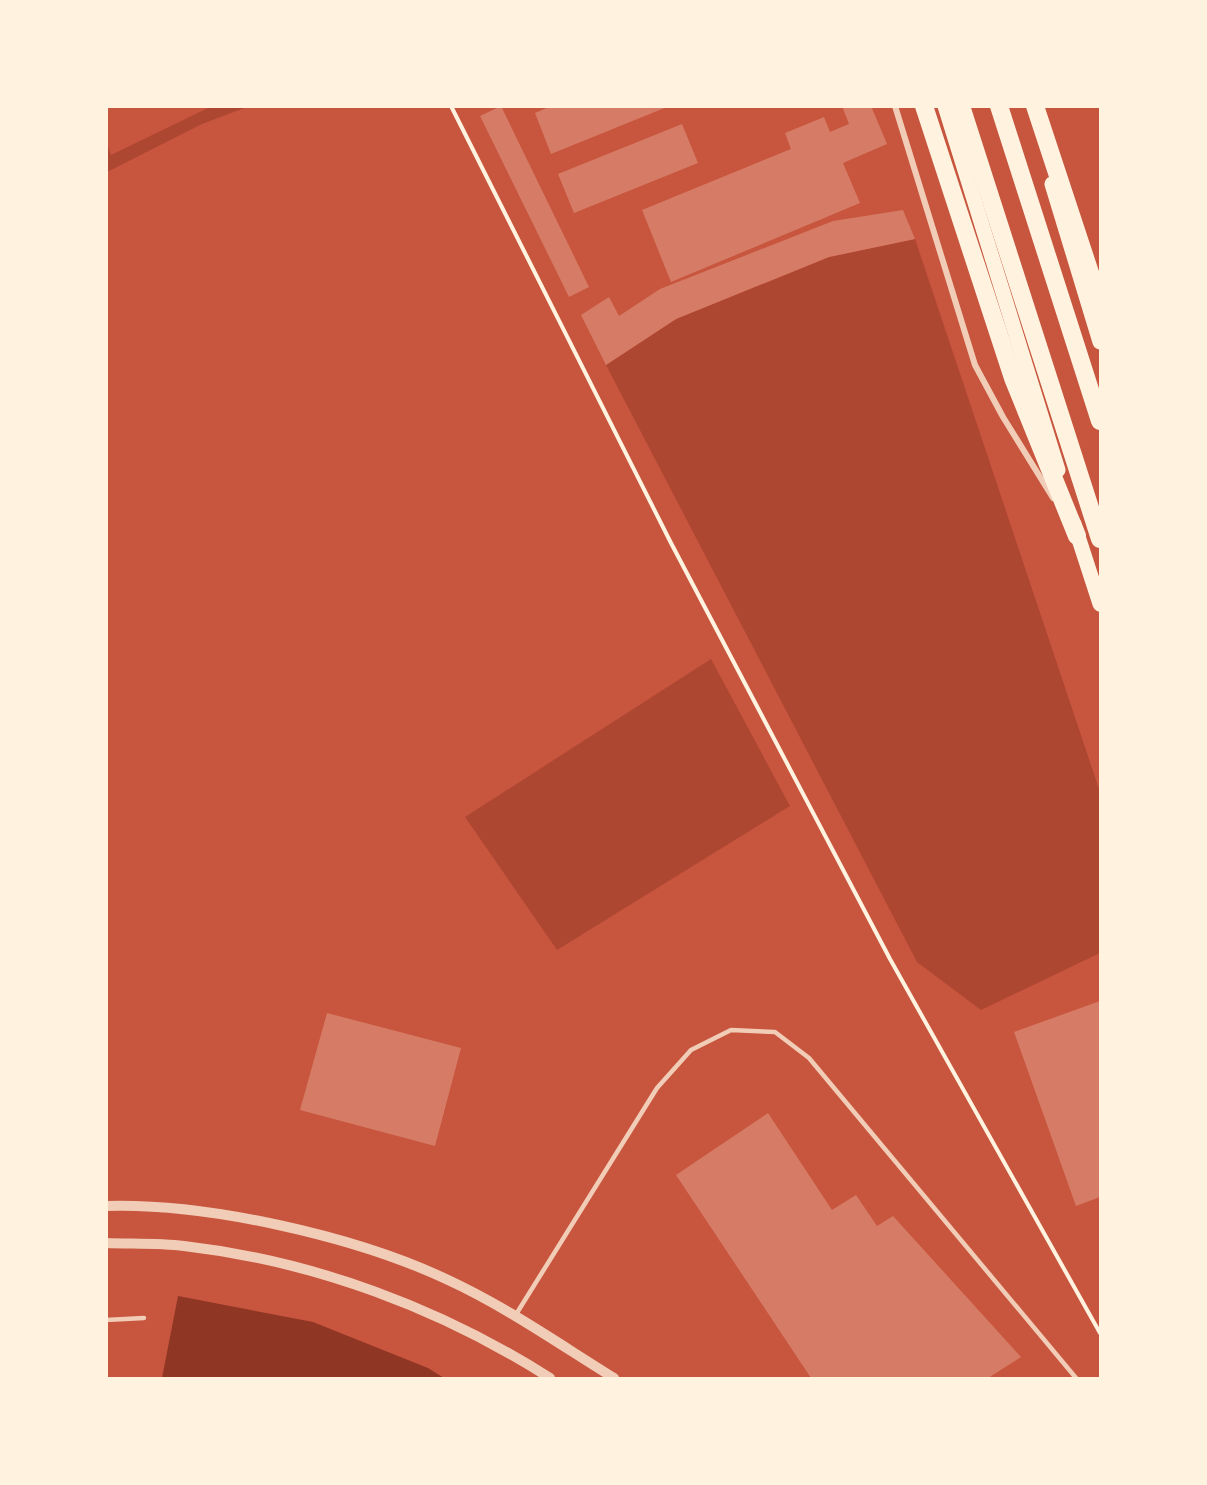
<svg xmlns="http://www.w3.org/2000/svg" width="1207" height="1485" viewBox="0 0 1207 1485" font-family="Mulish,sans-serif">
	<rect width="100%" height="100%" fill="#c8553d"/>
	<path fill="#ae4732" d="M210,107h37l-45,17 -95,48v-28l4,11z
		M915,239l185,553v161l-119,57 -64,-48 -311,-597 70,-46 153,-62z
		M711,659l79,147 -233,144 -92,-133z"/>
	<path fill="#8f3625" d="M178,1296l135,26 115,46 16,10h-282z"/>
	<path fill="#d67c66" d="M501,106l88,181 -20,10 -89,-181z
		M551,106h116v1l-116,47 -16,-41z
		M842,106h29l16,38 -44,19 17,40 -189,79 -29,-72 149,-61 -6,-16 39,-16 6,15 19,-8z
		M682,124l16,39 -124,50 -16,-39z
		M903,210l12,29 -86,18 -153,62 -70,46 -25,-50 28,-18 10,19 41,-27 173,-68z
		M1100,1001v196l-24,9 -62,-174z
		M327,1013l134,35 -26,98 -135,-36z
		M768,1113l64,97 24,-15 21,31 16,-10 128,141 -33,21h-177l-135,-203z"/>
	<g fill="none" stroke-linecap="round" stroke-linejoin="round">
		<path stroke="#fff3e0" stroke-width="4" d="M451,106l220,437 219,416 210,374"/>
		<path stroke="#f1ccb7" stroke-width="4.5" d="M515,1316l142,-228 34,-38 40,-20 44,2 34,26 267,320
			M106,1320l38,-2"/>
		<path stroke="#f1ccb7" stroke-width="6" d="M895,106l80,259 28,52 50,81"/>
		<path stroke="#f1ccb7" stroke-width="10" d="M106,1206c102,-3 248,30 340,73 59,27 113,65 168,99
			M106,1243c26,1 53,0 78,3 130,15 256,62 366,132"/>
		<path stroke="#fff3e0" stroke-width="15" d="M945,106l113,364
			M1052,184l48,158
			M1074,524l26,80"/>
		<path stroke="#fff3e0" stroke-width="18" d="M924,106l89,272 64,158
			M961,106l139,433
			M999,106l101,315
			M1035,106l65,197"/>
	</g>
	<rect width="1207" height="1485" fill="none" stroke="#fff3e0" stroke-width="216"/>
</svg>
